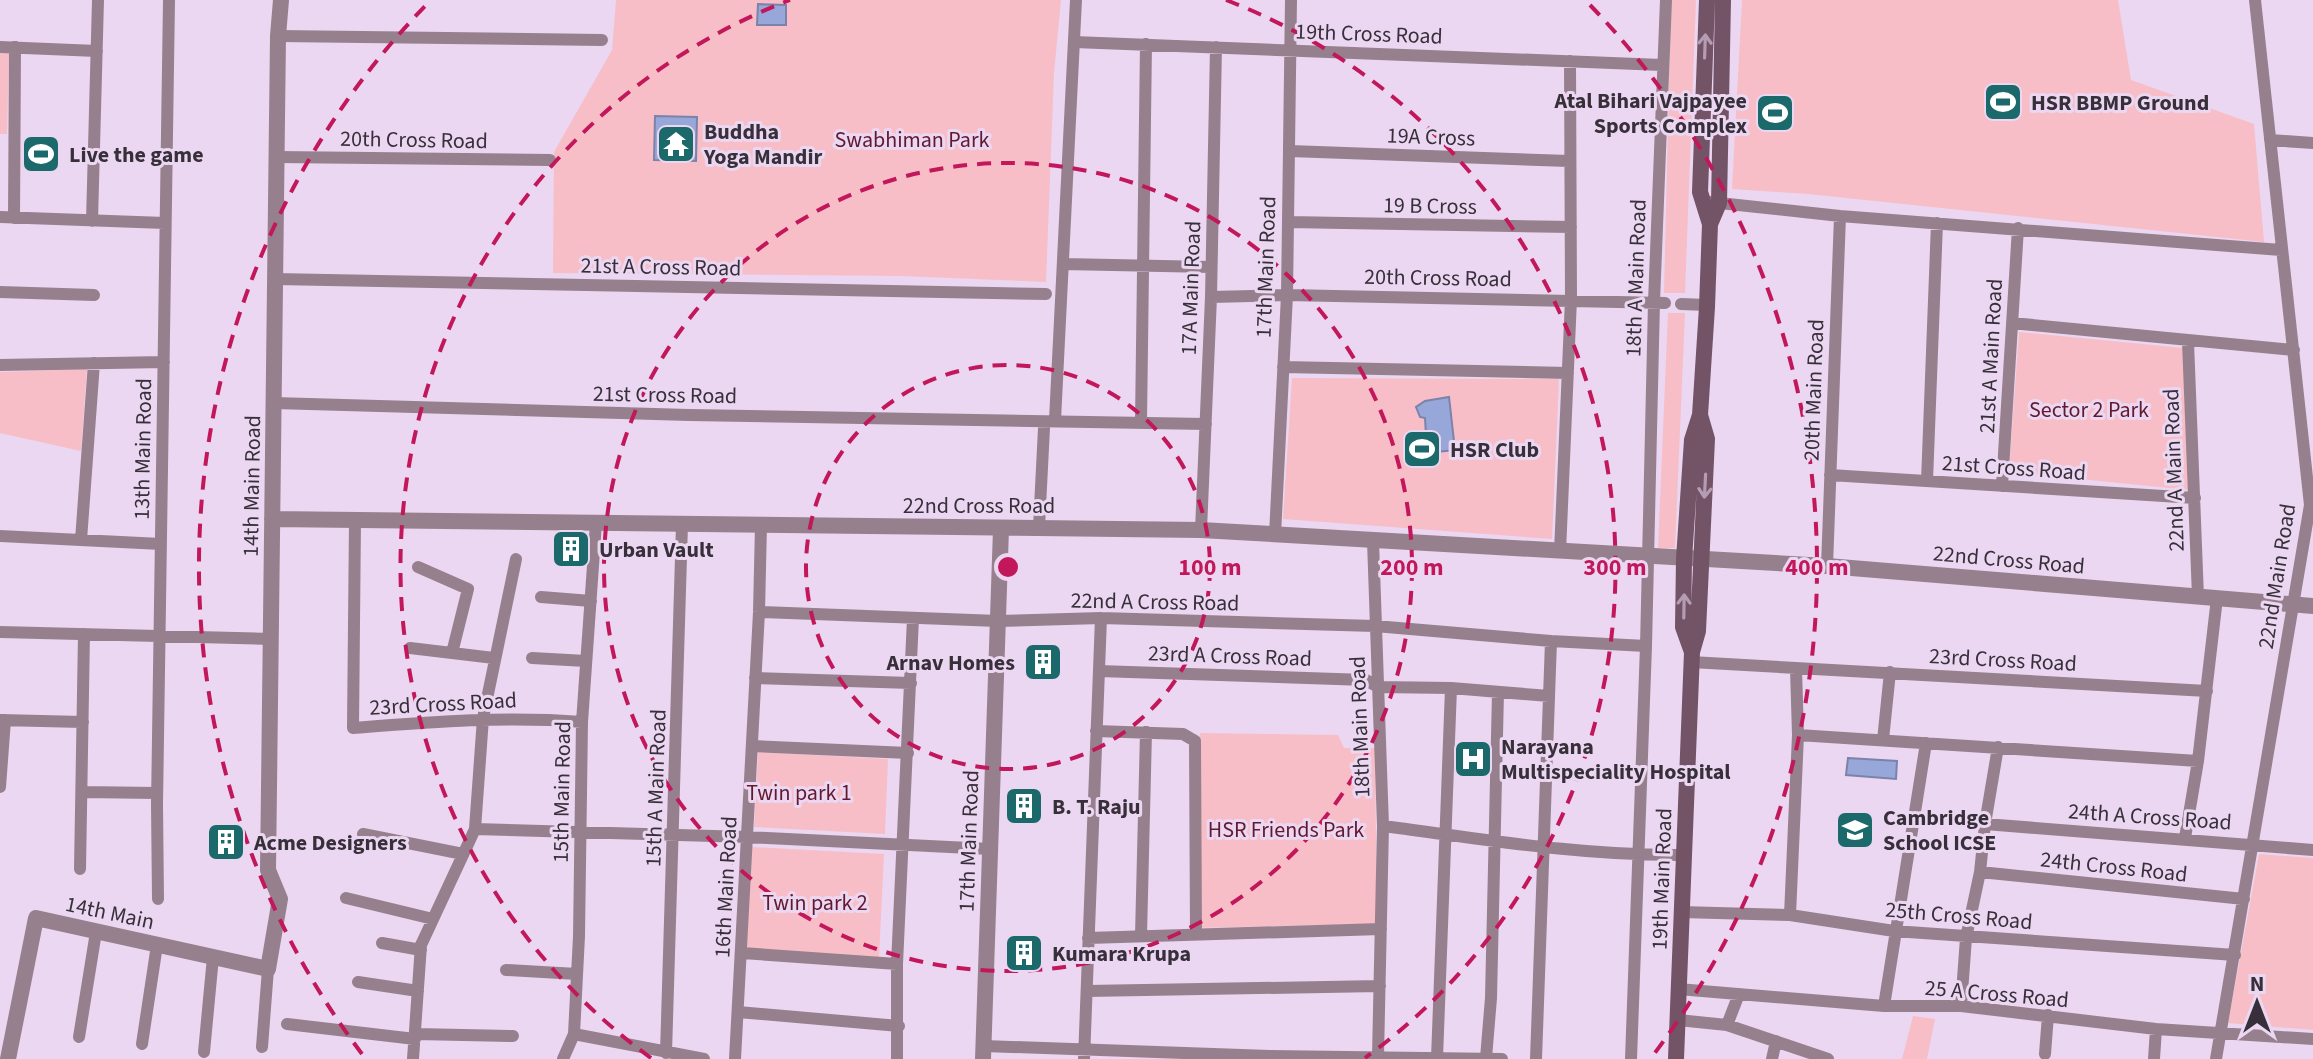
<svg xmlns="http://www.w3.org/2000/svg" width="2313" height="1059" viewBox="0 0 2313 1059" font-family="'Source Sans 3',sans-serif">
	<rect width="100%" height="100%" fill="#ebd7f1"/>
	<path fill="#f7bec7" d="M616,0h445l-7,73 -8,209 -145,-6 -348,-3 1,-121 58,-102z
		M1671,0h25l-11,293h-21z
		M1742,0h376l13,80 123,44 10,118 -456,-48 -76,-5z
		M0,53h9l-2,81h-7z
		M1668,313h17l-10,235h-17z
		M2019,332l165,16 5,142 -180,-18z
		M87,369l-6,82 -81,-18v-61z
		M1292,378l267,1 -7,160 -269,-20z
		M1200,733l138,2 6,13h31l2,176 -186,4z
		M758,752l130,7 -3,75 -131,-7z
		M752,847l132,7 -5,103 -133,-7z
		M2259,854l54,4v172l-85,-7z
		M1913,1016l22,3 -8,40h-25z"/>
	<path fill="#98a7d9" stroke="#7b83a9" stroke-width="2" d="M758,4l28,1v20h-29z
		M655,116l42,1 -1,44 -42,-1z
		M1449,397l6,53 -28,3 -2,-35 -5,-1 -4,-10 9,-6z
		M1848,758l49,3 -1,18 -50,-4z"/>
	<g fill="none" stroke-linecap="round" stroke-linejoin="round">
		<path stroke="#97808d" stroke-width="12" d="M278,36l324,4
			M1074,42l588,23
			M0,47l97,4
			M2270,140l43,3
			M1290,151l279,10
			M277,157l273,3
			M1710,202l130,14 441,34
			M0,217l165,6
			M14,218l1,-171
			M92,221l6,-221
			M1288,222l283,5
			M1063,264l148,3
			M275,279l771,15
			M0,292l94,3
			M1211,297l76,-2 378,8
			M1681,304l26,1
			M2012,323l282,27
			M2188,342l10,255
			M0,365l164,-3
			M1283,367l285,6
			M274,403l415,12 517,9
			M1055,420l21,-420
			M1141,422l5,-378
			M1830,475l365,23
			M1927,481l10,-258
			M2002,486l16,-258
			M355,520l-2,208c78,-6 151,-12 229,-6
			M1039,527l5,-99
			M1201,530l10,-233 5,-250
			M1275,535l12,-240 4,-295
			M0,536l161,8
			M81,540l13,-177
			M1373,541l10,285 -5,230
			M1560,552l11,-253 -1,-238
			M1827,566l13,-350
			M418,567l50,22 -16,64
			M541,597l50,4
			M759,612l239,9 103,-3 274,8 176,15
			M0,632l271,7
			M410,648l84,10
			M532,658l54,3
			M1691,662l516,29
			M1099,671l267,9 12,7 73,1 98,8
			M755,678l156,5
			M0,720l83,2
			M1096,731l87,3 12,7 1,192
			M1798,735l400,26
			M1883,740l7,-68
			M752,746l156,7
			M0,787l5,-67
			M82,792l75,1
			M1985,824l328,26
			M1383,826c99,13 200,30 300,29
			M475,829l272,8 243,12
			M363,834l100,20
			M2185,838l13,-77 19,-163
			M80,869l4,-235
			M1980,872l264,27
			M346,898l87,21
			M158,899l-1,-94 12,-805
			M1681,912l109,3 104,16 341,24
			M1790,915l8,-180 -2,-66
			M1141,936l5,-204
			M1088,938l293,-9
			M382,943l39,7
			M742,953l155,11
			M506,970l71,4
			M358,982l60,9
			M1678,989l206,17h77l195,23 157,10
			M1087,991l293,-5
			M1884,1006l42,-263
			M1961,1006l5,-68 14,-66 5,-48 13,-77
			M738,1012l161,14
			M1678,1020l49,5 101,34
			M287,1024l128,15
			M1727,1025l12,-31
			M416,1034l97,2
			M574,1034l130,25
			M79,1037l17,-105
			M142,1044l15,-99
			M984,1046l286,10 232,3
			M262,1047l6,-78
			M204,1052l9,-95
			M666,1053l16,-529
			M2045,1054l3,-39
			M1437,1058l14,-370
			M1486,1058l5,-60 7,-306
			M413,1059l8,-114 54,-116 8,-111 33,-159
			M563,1059l11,-25 5,-98 3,-214 14,-199
			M735,1059l24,-447 2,-87
			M897,1059v-95l16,-346
			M1084,1059l17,-441
			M1536,1059l15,-418 95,5
			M1631,1059l15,-413 8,-344 12,-302
			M1772,1059l4,-18
			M2154,1059l2,-30
			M2216,1059l94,-554 -55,-505"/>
		<path stroke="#97808d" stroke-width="16" d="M272,519l929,11 626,36 486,40
			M8,1059l28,-141 232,51 12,-70 -12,-29 10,-834 3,-36
			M983,1059l18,-530"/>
		<path stroke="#735366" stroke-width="16" d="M1710,224l9,-21 4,-203
			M1692,652l-9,-25 1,-68 8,-119 8,-25 7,-108 3,-83 -10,-32 7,-192
			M1676,1059l16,-407 6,-21 9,-192 -7,-24"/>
	</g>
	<defs><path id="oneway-shaft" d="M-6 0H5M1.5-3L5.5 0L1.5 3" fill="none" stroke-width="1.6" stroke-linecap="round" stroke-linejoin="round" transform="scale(2)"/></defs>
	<g stroke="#b59cb2">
		<use href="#oneway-shaft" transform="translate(1705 46) rotate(-88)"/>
		<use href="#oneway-shaft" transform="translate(1705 486) rotate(93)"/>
		<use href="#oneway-shaft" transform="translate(1684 606) rotate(-89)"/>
	</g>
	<g fill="none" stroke="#c2185b" stroke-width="4" stroke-dasharray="14 10">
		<circle cx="1008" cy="567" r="202"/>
		<circle cx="1008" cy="567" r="404"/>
		<path d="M651 1058A607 607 0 0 1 790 0M1226 0A607 607 0 0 1 1365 1058"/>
		<path d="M362 1054A809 809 0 0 1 426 5M1590 5A809 809 0 0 1 1654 1054"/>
	</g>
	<defs>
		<g id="stadium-square" transform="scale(2)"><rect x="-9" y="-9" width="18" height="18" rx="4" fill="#1c696c" stroke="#ebd7f1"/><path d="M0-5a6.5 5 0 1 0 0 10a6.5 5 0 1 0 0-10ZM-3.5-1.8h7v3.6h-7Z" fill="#fff"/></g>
		<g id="temple-square" transform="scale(2)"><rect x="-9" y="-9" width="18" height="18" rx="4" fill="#1c696c" stroke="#ebd7f1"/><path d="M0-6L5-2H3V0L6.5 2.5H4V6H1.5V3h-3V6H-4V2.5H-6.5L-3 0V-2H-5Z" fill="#fff"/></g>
		<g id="building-square" transform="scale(2)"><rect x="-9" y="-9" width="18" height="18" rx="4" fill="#1c696c" stroke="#ebd7f1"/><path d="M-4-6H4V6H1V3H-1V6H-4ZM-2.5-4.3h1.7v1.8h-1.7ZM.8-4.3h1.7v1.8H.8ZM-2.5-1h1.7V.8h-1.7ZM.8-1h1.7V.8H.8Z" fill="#fff"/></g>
		<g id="hospital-square" transform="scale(2)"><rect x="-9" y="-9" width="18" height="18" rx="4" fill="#1c696c" stroke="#ebd7f1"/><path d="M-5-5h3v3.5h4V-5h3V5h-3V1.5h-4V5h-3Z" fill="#fff"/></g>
		<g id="school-square" transform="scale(2)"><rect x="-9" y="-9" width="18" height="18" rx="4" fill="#1c696c" stroke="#ebd7f1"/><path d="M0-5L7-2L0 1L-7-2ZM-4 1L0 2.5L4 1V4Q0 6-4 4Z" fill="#fff"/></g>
	</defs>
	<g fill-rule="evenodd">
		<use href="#stadium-square" x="2003" y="102"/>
		<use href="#stadium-square" x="1775" y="113"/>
		<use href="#temple-square" x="676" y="144"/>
		<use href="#stadium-square" x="41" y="154"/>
		<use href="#stadium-square" x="1422" y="449"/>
		<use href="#building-square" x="571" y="549"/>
		<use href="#building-square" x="1043" y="662"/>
		<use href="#hospital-square" x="1473" y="759"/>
		<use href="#building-square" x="1024" y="806"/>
		<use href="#school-square" x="1855" y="830"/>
		<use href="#building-square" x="226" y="842"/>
		<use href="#building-square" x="1024" y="953"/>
	</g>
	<g text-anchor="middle" stroke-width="6" stroke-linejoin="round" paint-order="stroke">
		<g font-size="22" fill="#372f39" stroke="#ebd7f1">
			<text transform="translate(1369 33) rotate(2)" y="8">19th Cross Road</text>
			<text transform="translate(1431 136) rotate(2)" y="8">19A Cross</text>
			<text transform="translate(414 139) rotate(1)" y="8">20th Cross Road</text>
			<text transform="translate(1430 205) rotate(1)" y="8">19 B Cross</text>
			<text transform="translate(661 266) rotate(1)" y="8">21st A Cross Road</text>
			<text transform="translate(1265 267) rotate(-88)" y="8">17th Main Road</text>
			<text transform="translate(1438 277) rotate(1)" y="8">20th Cross Road</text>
			<text transform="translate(1635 278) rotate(-88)" y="8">18th A Main Road</text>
			<text transform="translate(1190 288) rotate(-88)" y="8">17A Main Road</text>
			<text transform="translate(1990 356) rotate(-87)" y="8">21st A Main Road</text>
			<text transform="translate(1813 390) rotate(-88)" y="8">20th Main Road</text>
			<text transform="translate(665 394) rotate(1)" y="8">21st Cross Road</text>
			<text transform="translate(142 449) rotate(-89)" y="8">13th Main Road</text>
			<text transform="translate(2014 467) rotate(4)" y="8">21st Cross Road</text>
			<text transform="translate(2173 470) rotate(-92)" y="8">22nd A Main Road</text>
			<text transform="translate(251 486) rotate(-89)" y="8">14th Main Road</text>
			<text x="979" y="513">22nd Cross Road</text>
			<text transform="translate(2009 559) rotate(5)" y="8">22nd Cross Road</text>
			<text transform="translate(2276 576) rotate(-81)" y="8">22nd Main Road</text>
			<text transform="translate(1155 601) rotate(1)" y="8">22nd A Cross Road</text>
			<text transform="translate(1230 655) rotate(2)" y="8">23rd A Cross Road</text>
			<text transform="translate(2003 659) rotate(3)" y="8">23rd Cross Road</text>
			<text transform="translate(443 703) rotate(-3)" y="8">23rd Cross Road</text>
			<text transform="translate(1359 727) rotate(-92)" y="8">18th Main Road</text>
			<text transform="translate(655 788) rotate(-88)" y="8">15th A Main Road</text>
			<text transform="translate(561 792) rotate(-89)" y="8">15th Main Road</text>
			<text transform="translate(2150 816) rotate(4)" y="8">24th A Cross Road</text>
			<text transform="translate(968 841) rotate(-88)" y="8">17th Main Road</text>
			<text transform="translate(2114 866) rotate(6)" y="8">24th Cross Road</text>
			<text transform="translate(1661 879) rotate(-88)" y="8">19th Main Road</text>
			<text transform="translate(725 887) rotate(-87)" y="8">16th Main Road</text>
			<text transform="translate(110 912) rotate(12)" y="8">14th Main</text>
			<text transform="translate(1959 915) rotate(5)" y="8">25th Cross Road</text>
			<text transform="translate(1997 993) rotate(5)" y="8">25 A Cross Road</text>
		</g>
		<g font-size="22" font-weight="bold" fill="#372f39" stroke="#ebd7f1" text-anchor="start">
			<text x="1747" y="108" text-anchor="end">Atal Bihari Vajpayee<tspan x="1747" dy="25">Sports Complex</tspan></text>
			<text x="2031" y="110">HSR BBMP Ground</text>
			<text x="704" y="139">Buddha<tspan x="704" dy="25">Yoga Mandir</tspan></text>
			<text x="69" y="162">Live the game</text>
			<text x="1450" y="457">HSR Club</text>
			<text x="599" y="557">Urban Vault</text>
			<text x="1015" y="670" text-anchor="end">Arnav Homes</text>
			<text x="1501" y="754">Narayana<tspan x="1501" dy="25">Multispeciality Hospital</tspan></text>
			<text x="1052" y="814">B. T. Raju</text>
			<text x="1883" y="825">Cambridge<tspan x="1883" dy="25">School ICSE</tspan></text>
			<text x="254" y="850">Acme Designers</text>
			<text x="1052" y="961">Kumara Krupa</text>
		</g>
		<g font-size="22" fill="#62192e" stroke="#ebd7f1">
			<text x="912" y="147">Swabhiman Park</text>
			<text x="2089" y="417">Sector 2 Park</text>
			<text x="799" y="800">Twin park 1</text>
			<text x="1286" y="837">HSR Friends Park</text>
			<text x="815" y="910">Twin park 2</text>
		</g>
	</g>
	<circle cx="1008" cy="567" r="12" fill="#c2185b" stroke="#ebd7f1" stroke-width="4"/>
	<g font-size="24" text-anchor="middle" font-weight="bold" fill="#c2185b" stroke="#ebd7f1" stroke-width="6" stroke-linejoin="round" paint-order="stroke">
		<text x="1210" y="575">100 m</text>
		<text x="1412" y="575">200 m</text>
		<text x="1615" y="575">300 m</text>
		<text x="1817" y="575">400 m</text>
	</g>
	<g transform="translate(2257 1003)" stroke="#ebd7f1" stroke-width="6" paint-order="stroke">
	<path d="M0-6L14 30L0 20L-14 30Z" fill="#372f39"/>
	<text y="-12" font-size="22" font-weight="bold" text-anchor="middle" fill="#372f39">N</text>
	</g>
</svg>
